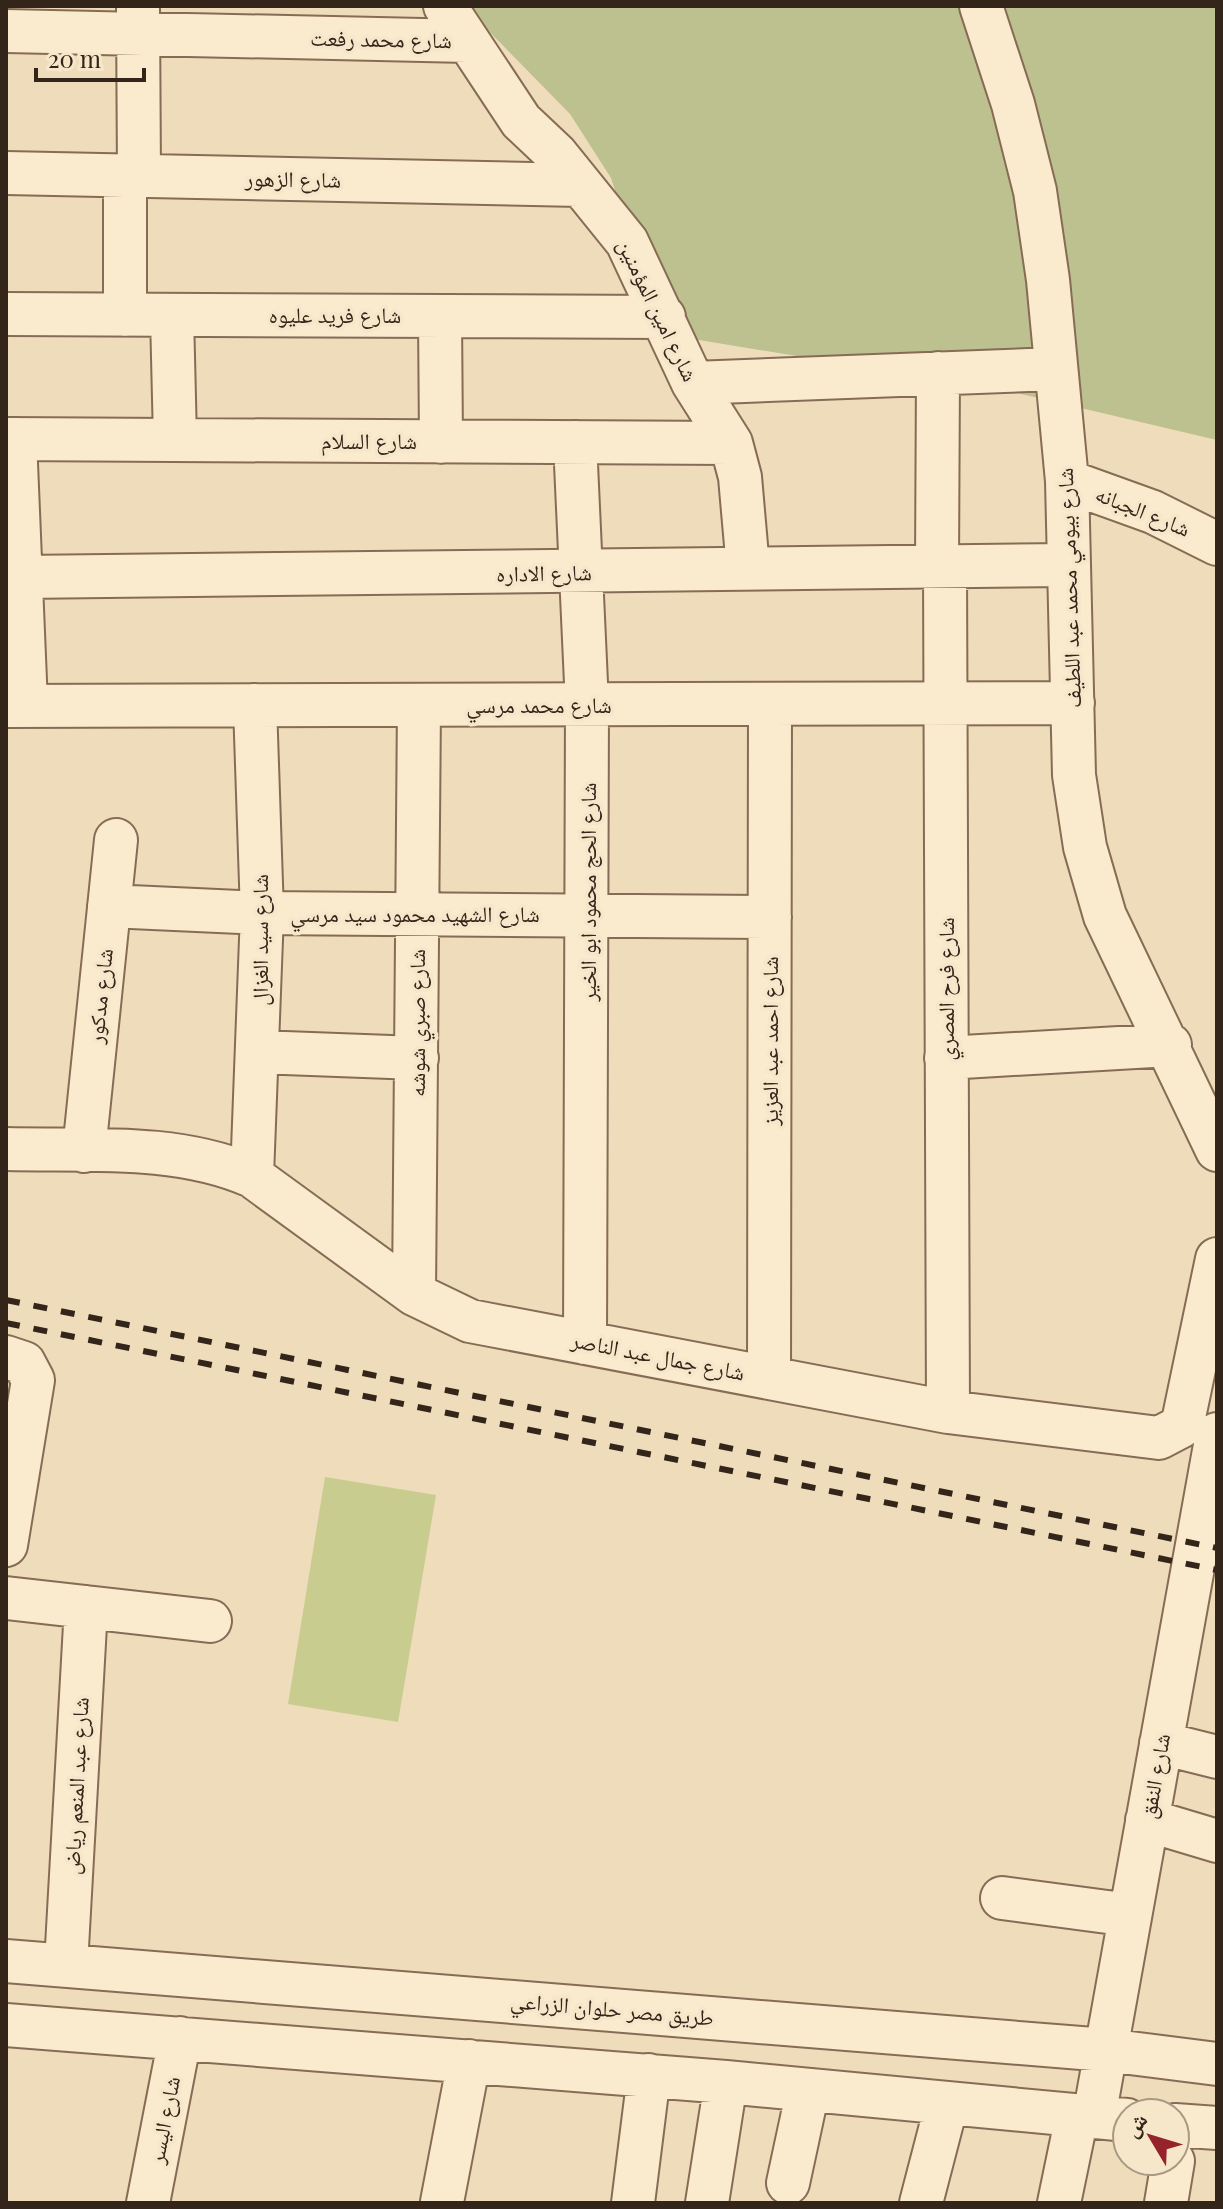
<svg xmlns="http://www.w3.org/2000/svg" width="1223" height="2209" viewBox="0 0 1223 2209" font-family="'Playfair Display','Noto Naskh Arabic',serif">
	<rect width="100%" height="100%" fill="#eedcbb"/>
	<path fill="#c9cc8f" d="M325,1477l111,18 -38,227 -110,-18z"/>
	<path fill="#bdc08f" d="M464,6h753v434l-208,-49 -322,-53 -61,-114 -15,-46 -41,-64z"/>
	<g fill="none" stroke-linecap="round" stroke-linejoin="round">
		<g stroke="#866c55" stroke-width="46">
			<path id="street" d="M445,6l76,115 35,33 71,88 66,141 38,60 9,34 8,91
				M981,6l32,98 22,87 13,89 19,201 7,294 11,72 20,69 112,234
				M138,9l1,167
				M6,31l462,10
				M6,173l574,12
				M125,176v139
				M6,314l658,3
				M172,315l3,125
				M440,316l1,126
				M693,383l361,-14
				M6,439l725,4
				M15,439l11,266
				M575,442l12,263 -2,638
				M1067,481l86,31 64,32
				M937,566l1,-193
				M945,566l3,846
				M21,577l1045,-12
				M6,706l1067,-3
				M109,906l153,7 508,4
				M258,1052l159,6
				M946,1058l224,-13
				M6,1149c81,2 171,-6 246,27l162,118 56,27 478,91 211,26 21,-11 4,-10 33,-158
				M84,1151l32,-311
				M252,1176l10,-263 -7,-208
				M414,1294l5,-589
				M6,1357l18,6 9,17 -27,165
				M769,1377l1,-673
				M6,1598l204,23
				M1161,1743l56,14
				M1147,1820l70,21
				M1002,1898l128,17
				M6,1961l1100,89 111,14
				M66,1965l20,-358
				M6,2025l720,57 401,38
				M1094,2117l123,-683
				M1175,2125l42,3
				M788,2183l20,-93
				M442,2202l27,-141
				M148,2203l32,-165
				M633,2203l16,-128
				M707,2203l19,-121
				M921,2203l26,-100
				M1059,2203l18,-87
				M1166,2203l7,-42"/>
		</g>
		<use href="#street" stroke="#faeace" stroke-width="42"/>
		<path stroke="#34251a" stroke-width="6" stroke-dasharray="14 14" stroke-linecap="butt" d="M6,1300l1211,248
			M6,1323l1211,247"/>
	</g>
	<g text-anchor="middle" stroke-width="7" stroke-linejoin="round" paint-order="stroke">
		<g font-size="22" fill="#34251a" stroke="#f6e7cb">
			<text transform="translate(381 39) rotate(1)" y="8">شارع محمد رفعت</text>
			<text transform="translate(293 179) rotate(1)" y="8">شارع الزهور</text>
			<text transform="translate(658 310) rotate(64)" y="8">شارع امين المؤمنين</text>
			<text x="335" y="323">شارع فريد عليوه</text>
			<text x="369" y="449">شارع السلام</text>
			<text transform="translate(1143 511) rotate(22)" y="8">شارع الجبانه</text>
			<text transform="translate(544 573) rotate(-1)" y="8">شارع الاداره</text>
			<text transform="translate(1069 588) rotate(-92)" y="8">شارع بيومي محمد عبد اللطيف</text>
			<text x="539" y="713">شارع محمد مرسي</text>
			<text transform="translate(588 892) rotate(-90)" y="8">شارع الحج محمود ابو الخير</text>
			<text x="415" y="922">شارع الشهيد محمود سيد مرسي</text>
			<text transform="translate(260 940) rotate(-90)" y="8">شارع سيد الغزال</text>
			<text transform="translate(946 989) rotate(-90)" y="8">شارع فرح المصري</text>
			<text transform="translate(100 996) rotate(-84)" y="8">شارع مدكور</text>
			<text transform="translate(417 1023) rotate(-90)" y="8">شارع صبري شوشه</text>
			<text transform="translate(770 1041) rotate(-90)" y="8">شارع احمد عبد العزيز</text>
			<text transform="translate(658 1356) rotate(11)" y="8">شارع جمال عبد الناصر</text>
			<text transform="translate(1155 1776) rotate(-80)" y="8">شارع النفق</text>
			<text transform="translate(76 1786) rotate(-87)" y="8">شارع عبد المنعم رياض</text>
			<text transform="translate(612 2009) rotate(5)" y="8">طريق مصر حلوان الزراعي</text>
			<text transform="translate(164 2120) rotate(-79)" y="8">شارع اليسر</text>
		</g>
	</g>
	<rect width="1223" height="2209" fill="none" stroke="#34251a" stroke-width="16"/>
	<g transform="translate(1151 2137) rotate(308)"><circle r="38" fill="#f6e7cb" stroke="#a89984" stroke-width="2"/>
	<path d="M0-6L14 30L0 20L-14 30Z" fill="#96232b"/>
	<text y="-12" font-size="22" font-weight="bold" text-anchor="middle" fill="#34251a">ش</text>
	</g>
	<path d="M36 68v12h108v-12" fill="none" stroke="#34251a" stroke-width="4"/>
	<text x="48" y="68" font-size="24" fill="#34251a" stroke="#f6e7cb" stroke-width="6" paint-order="stroke">20 m</text>
</svg>
